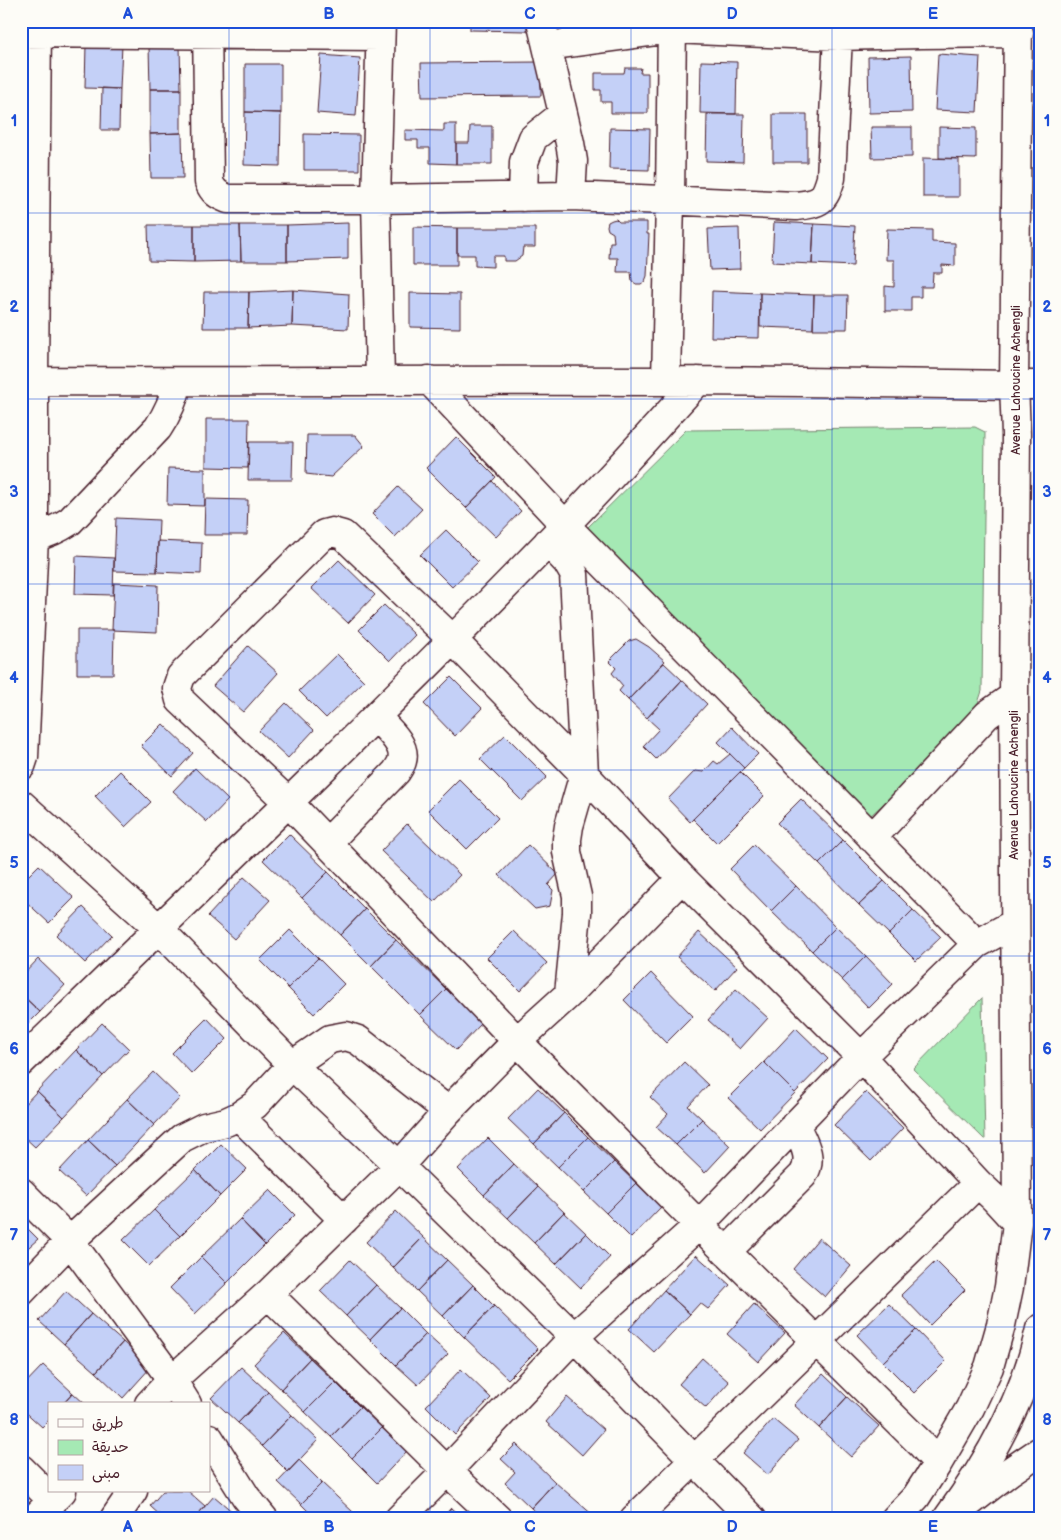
<svg xmlns="http://www.w3.org/2000/svg" width="1061" height="1540" viewBox="0 0 1061 1540" font-family="'Balsamiq Sans','Playpen Sans Arabic',sans-serif">
	<rect width="100%" height="100%" fill="#fdfcf7"/>
	<filter id="ink" filterUnits="userSpaceOnUse"><feTurbulence type="fractalNoise" baseFrequency=".02" numOctaves="2"/><feDisplacementMap in="SourceGraphic" scale="10" xChannelSelector="R" yChannelSelector="G"/><feConvolveMatrix kernelMatrix="1 2 1 2 8 2 1 2 1" color-interpolation-filters="sRGB"/></filter>
	<g filter="url(#ink)">
		<path fill="#a5e9b4" stroke="#788470" d="M975,427l10,5 -3,259 -6,18 -24,32 -83,76 -286,-285 103,-102z
			M982,998l3,142 -72,-71z"/>
		<path fill="#c4d0f7" stroke="#4a1f2b" d="M470,21h57v10l-57,-1z
			M86,44l36,1 -2,44 -35,-1z
			M149,46h31l1,43h-31z
			M938,54l42,3 -3,55 -42,-2z
			M321,55l39,3 -4,58 -39,-3z
			M911,56l1,56 -43,1 -1,-56z
			M701,61l36,1 -1,52 -36,-1z
			M541,62v34l-119,1 -1,-34z
			M245,64h36v49l-36,-1z
			M625,68h16l-1,5h8v40h-37v-11h-10v-12h-6v-17h29z
			M102,88l18,1 -1,41h-18z
			M150,89h31v44l-31,1z
			M245,112l36,1 -1,53 -36,-1z
			M707,114h37l-1,48 -37,-1z
			M773,114h34v48h-34z
			M444,124h12v40l-26,-1v-15h-12v-8h-13v-10l39,1z
			M470,126h22v38h-36v-21h13z
			M871,127h41v30l-40,1z
			M939,127l37,1v31l-37,-1z
			M610,128l40,1 -1,41 -40,-1z
			M181,133h1l1,45h-32l-1,-44z
			M304,134l55,1v35h-55z
			M923,158l36,1v38h-36z
			M616,219l3,3h28v12h2l-2,42 -2,5 -4,3h-5l-4,-3 -1,-9h-14l1,-14h-9l1,-16h4l-1,-9 -5,-3 -1,-4 1,-4 4,-2z
			M774,222l40,2 -2,40 -40,-2z
			M348,223v36l-61,2v-36z
			M814,224l41,2 -2,40 -41,-2z
			M148,225h46v37l-45,-1z
			M194,225h46l1,36 -47,1z
			M240,225h47v36h-46z
			M413,227l44,1v37h-44z
			M457,228h78v19h-12l-1,9 -7,5h-11v-5h-11v11l-18,-1v-11h-18z
			M739,228l1,41 -30,1 -2,-41z
			M887,229l45,1v12l23,1v23l-13,-1v8h-9l-1,14h-11v10h-10v14h-26v-25l9,1v-27h-8z
			M293,290l56,4 -1,35 -56,-3z
			M293,290l-1,36 -44,2 1,-36z
			M712,291l48,2 -1,45 -48,-1z
			M204,292h45l-1,36h-45z
			M410,293l50,1v34l-50,-1z
			M760,293l54,2 -1,34 -53,-2z
			M814,295h34l-1,34h-34z
			M206,419h43l-1,49 -42,-1z
			M307,435h48l9,11 -33,31 -25,-3z
			M456,437l40,40 -30,31 -40,-40z
			M249,442h44l-1,38h-44z
			M168,468l37,1v37l-38,-1z
			M492,481l29,30 -25,26 -30,-29z
			M398,487l24,22 -27,28 -23,-23z
			M205,499l43,1 -1,35h-43z
			M116,518l43,2 -2,52 -43,-1z
			M446,530l32,32 -26,25 -32,-32z
			M158,541l44,2 -1,31 -44,-2z
			M76,556l38,2 -1,37 -38,-1z
			M339,560l36,35 -27,28 -37,-35z
			M114,583l44,2 -1,47 -45,-2z
			M384,605l31,30 -25,26 -31,-31z
			M77,630h37l-1,44h-36z
			M636,639l13,8 16,14 -37,39 -9,-9 4,-5 -11,-13 4,-5 -7,-7 20,-20z
			M248,646l30,27 -35,39 -30,-26z
			M337,654l27,27 -38,37 -27,-27z
			M664,663l18,17 -35,38 -19,-18z
			M451,677l31,31 -27,28 -31,-32z
			M682,680l25,24 -51,55 -13,-13 16,-17 -12,-11z
			M286,703l28,27 -26,28 -29,-27z
			M163,724l30,29 -21,23 -31,-30z
			M732,727l26,27 -14,14 -26,-26z
			M505,735l42,42 -25,24 -42,-42z
			M730,754l14,14 -54,54 -22,-23 27,-28 9,1 10,-11 4,3z
			M195,768l33,32 -21,22 -34,-31z
			M120,771l31,31 -26,25 -30,-31z
			M740,772l24,24 -47,47 -24,-24z
			M459,779l39,39 -31,31 -39,-39z
			M801,799l42,41 -24,24 -42,-41z
			M407,824l53,51 -26,27 -53,-51z
			M289,834l39,38 -26,26 -39,-38z
			M843,840l41,41 -25,24 -40,-41z
			M528,845l30,29 -10,11 5,5 -3,16 -15,3 -36,-34z
			M754,845l42,41 -25,25 -41,-42z
			M39,865l35,33 -25,25 -28,-26v-14z
			M328,872l37,37 -25,26 -38,-37z
			M244,877l26,23 -36,39 -26,-23z
			M884,881l29,29 -24,24 -30,-29z
			M796,886l40,41 -24,24 -41,-40z
			M83,907l29,28 -27,28 -29,-28z
			M365,909l31,31 -25,26 -31,-31z
			M913,910l28,27 -25,24 -27,-27z
			M836,927l30,29 -24,24 -30,-29z
			M290,930l28,28 -30,30 -28,-28z
			M514,931l33,32 -27,28 -33,-33z
			M699,932l38,35 -22,24 -38,-34z
			M396,940l50,49 -26,26 -49,-49z
			M866,956l27,28 -24,24 -27,-28z
			M318,958l26,26 -30,30 -26,-26z
			M38,959l27,26 -25,27 -19,-18v-17z
			M651,973l42,43 -27,27 -42,-43z
			M446,989l35,35 -25,26 -36,-35z
			M736,989l32,29 -28,31 -32,-29z
			M21,994l19,18 -19,19z
			M207,1018l20,21 -35,35 -20,-21z
			M102,1023l27,26 -26,27 -27,-26z
			M796,1028l32,31 -33,34 -31,-31z
			M76,1050l27,26 -39,41 -27,-26z
			M684,1062l24,23 -20,21 14,13 -26,26 -20,-18 12,-13 -18,-17z
			M764,1062l31,31 -35,36 -32,-31z
			M153,1072l27,26 -26,27 -27,-26z
			M538,1088l26,25 -30,31 -26,-25z
			M37,1091l27,26 -29,30 -14,-13v-26z
			M866,1092l37,36 -32,33 -37,-36z
			M127,1099l27,26 -39,41 -27,-26z
			M564,1113l24,24 -30,30 -24,-23z
			M702,1119l28,27 -25,27 -29,-28z
			M588,1137l26,25 -30,30 -26,-25z
			M488,1138l26,26 -30,31 -26,-26z
			M88,1140l27,26 -29,30 -27,-25z
			M221,1144l26,25 -27,27 -25,-26z
			M614,1162l22,21 -30,30 -22,-21z
			M514,1164l24,23 -30,31 -24,-23z
			M195,1170l25,26 -40,40 -26,-26z
			M636,1183l25,24 -30,31 -25,-25z
			M538,1187l26,25 -30,31 -26,-25z
			M270,1190l25,25 -30,30 -25,-26z
			M154,1210l26,26 -31,30 -26,-26z
			M396,1211l27,26 -30,31 -27,-26z
			M564,1212l22,21 -30,31 -22,-21z
			M240,1219l25,26 -38,38 -26,-26z
			M21,1222l17,17 -17,15z
			M586,1233l24,24 -29,31 -25,-24z
			M423,1237l24,23 -30,31 -24,-23z
			M819,1238l32,28 -26,31 -32,-28z
			M696,1255l34,30 -22,24 -8,-6 -10,11 -26,-24z
			M201,1257l26,26 -32,31 -25,-26z
			M350,1260l26,25 -30,31 -26,-25z
			M447,1260l26,25 -30,31 -26,-25z
			M936,1261l29,29 -35,35 -29,-30z
			M376,1285l24,23 -30,31 -24,-23z
			M473,1285l21,21 -30,31 -21,-21z
			M664,1290l26,24 -36,38 -25,-23z
			M66,1291l25,23 -27,30 -25,-23z
			M754,1304l31,29 -27,29 -31,-28z
			M889,1304l27,26 -33,32 -26,-27z
			M494,1306l44,43 -30,30 -44,-42z
			M400,1308l26,26 -30,31 -26,-26z
			M91,1314l32,28 -27,30 -32,-28z
			M916,1330l30,31 -32,32 -31,-31z
			M284,1333l26,25 -29,31 -27,-25z
			M426,1334l22,20 -30,31 -22,-20z
			M123,1342l28,25 -28,31 -27,-26z
			M310,1358l25,24 -30,30 -24,-23z
			M702,1358l27,24 -23,26 -27,-24z
			M43,1365l30,28 -10,11h-14v16l-7,7 -21,-19v-20z
			M241,1367l27,25 -30,31 -27,-25z
			M461,1369l30,29 -36,37 -29,-29z
			M823,1374l24,23 -28,31 -25,-23z
			M335,1382l25,25 -29,30 -26,-25z
			M268,1392l24,23 -30,31 -24,-23z
			M73,1393l12,11h-22z
			M567,1397l37,33 -22,25 -36,-33z
			M847,1397l32,29 -28,31 -32,-29z
			M360,1407l22,21 -30,30 -21,-21z
			M292,1415l26,25 -30,32 -26,-26z
			M773,1419l25,21 -30,35 -25,-22z
			M382,1428l25,23 -30,32 -25,-25z
			M516,1444l39,38 -24,26 -26,-25 10,-11 -14,-13z
			M299,1460l23,23 -21,21 -23,-22z
			M555,1482l39,34 -3,3h-48l-12,-11z
			M322,1483l31,29 -7,7h-30l-15,-15z
			M163,1491h25l17,15 -11,13h-30l-14,-13z
			M214,1496l27,23h-47z
			M451,1508l12,11h-22z"/>
		<g fill="none" stroke-linecap="round" stroke-linejoin="round">
			<g stroke="#4a1f2b" stroke-width="31">
				<path id="minor" d="M207,21l2,161c4,10 9,13 19,17h148l195,-3 225,10c24,-3 28,-4 35,-28l7,-142
					M541,21l29,122 3,18 -2,35
					M924,21l-3,13 98,-1
					M21,33l359,3
					M547,46l125,-17 166,7 83,-2
					M523,197l1,-35 9,-24 30,-24
					M380,380l-4,-181 5,-178
					M429,380l136,145 412,419
					M21,381c215,1 430,-1 645,0 125,0 249,3 374,4
					M666,381l4,-181 2,-179
					M34,537c14,-3 24,-8 36,-16l88,-93c10,-15 16,-29 20,-46
					M548,542l19,20 7,12 10,200 -15,52 -2,13v13l10,44v17l-8,81
					M21,766l3,-9 10,-220v-156l3,-360
					M21,804l138,125 133,136 107,101 175,171 178,182
					M872,838l115,-123 27,-19
					M327,843l69,-71c2,-3 5,-7 6,-11 5,-17 -16,-33 -26,-44
					M21,1062c183,-177 366,-353 543,-536 46,-47 90,-97 134,-145
					M239,1116l105,104
					M21,1192l49,49 102,139 15,24
					M726,1252l77,-77c11,-17 0,-33 -8,-50
					M21,1292l49,-51 112,-103 22,-11 22,-5 13,-6 16,-11 37,-40 38,-26 16,-3 12,4 90,71
					M268,1294l179,177 51,48
					M149,1404l23,-24 96,-86 131,-128 49,-55 69,-70 52,-47 113,-116
					M209,1438l37,59 18,22
					M938,1463l-17,-19 -222,-219 -182,-184 -228,-238 -109,-103 -3,-12 4,-12 143,-142 8,-2 11,3 110,105 131,134 98,104 179,179 117,126 17,16 22,24
					M21,1469l32,32
					M965,1506l44,-34 31,-21
					M34,1519l28,-28
					M114,1519l19,-28
					M399,1519l48,-48 127,-134 125,-112 162,-168 116,-113 38,-21
					M634,1519l344,-336
					M895,1519l21,-22 22,-34 32,-55 19,-41 12,-42 8,-38 8,-64 -3,-527 2,-262 -2,-49 4,-364
					M947,1519c41,-56 78,-121 93,-190"/>
			</g>
			<use href="#minor" stroke="#fdfcf7" stroke-width="28"/>
		</g>
	</g>
	<path fill="none" stroke="#1d4ed8" stroke-width="1" stroke-opacity="0.55" d="M229,21v1498M430,21v1498M631,21v1498M832,21v1498M21,213h1019M21,399h1019M21,584h1019M21,770h1019M21,956h1019M21,1141h1019M21,1327h1019"/>
	<g text-anchor="middle" stroke-width="5" stroke-linejoin="round" paint-order="stroke">
		<g font-size="12" fill="#4a1f2b" stroke="#fdfcf7">
			<text transform="translate(1016 380) rotate(-90)" y="4">Avenue Lahoucine Achengli</text>
			<text transform="translate(1014 785) rotate(-90)" y="4">Avenue Lahoucine Achengli</text>
		</g>
	</g>
	<rect width="1061" height="1540" fill="none" stroke="#fdfcf7" stroke-width="55"/>
	<rect x="48" y="1402" width="162" height="90" fill="#fdfcf7" stroke="#b5a4a5"/>
	<rect x="58" y="1419" width="25" height="8" fill="#fdfcf7" stroke="#b5a4a5"/>
	<text x="92" y="1428" font-size="15" fill="#4a1f2b">طريق</text>
	<rect x="58" y="1440" width="25" height="15" fill="#a5e9b4" stroke="#b5a4a5"/>
	<text x="92" y="1452" font-size="15" fill="#4a1f2b">حديقة</text>
	<rect x="58" y="1465" width="25" height="15" fill="#c4d0f7" stroke="#b5a4a5"/>
	<text x="92" y="1478" font-size="15" fill="#4a1f2b">مبنى</text>
	<rect x="28" y="28" width="1006" height="1484" fill="none" stroke="#1d4ed8" stroke-width="2"/>
	<g font-size="16" text-anchor="middle" font-weight="bold" fill="#1d4ed8">
		<text x="128" y="19">A</text>
		<text x="329" y="19">B</text>
		<text x="530" y="19">C</text>
		<text x="732" y="19">D</text>
		<text x="933" y="19">E</text>
		<text x="14" y="126">1</text>
		<text x="1047" y="126">1</text>
		<text x="14" y="312">2</text>
		<text x="1047" y="312">2</text>
		<text x="14" y="497">3</text>
		<text x="1047" y="497">3</text>
		<text x="14" y="683">4</text>
		<text x="1047" y="683">4</text>
		<text x="14" y="868">5</text>
		<text x="1047" y="868">5</text>
		<text x="14" y="1054">6</text>
		<text x="1047" y="1054">6</text>
		<text x="14" y="1240">7</text>
		<text x="1047" y="1240">7</text>
		<text x="14" y="1425">8</text>
		<text x="1047" y="1425">8</text>
		<text x="128" y="1532">A</text>
		<text x="329" y="1532">B</text>
		<text x="530" y="1532">C</text>
		<text x="732" y="1532">D</text>
		<text x="933" y="1532">E</text>
	</g>
</svg>
